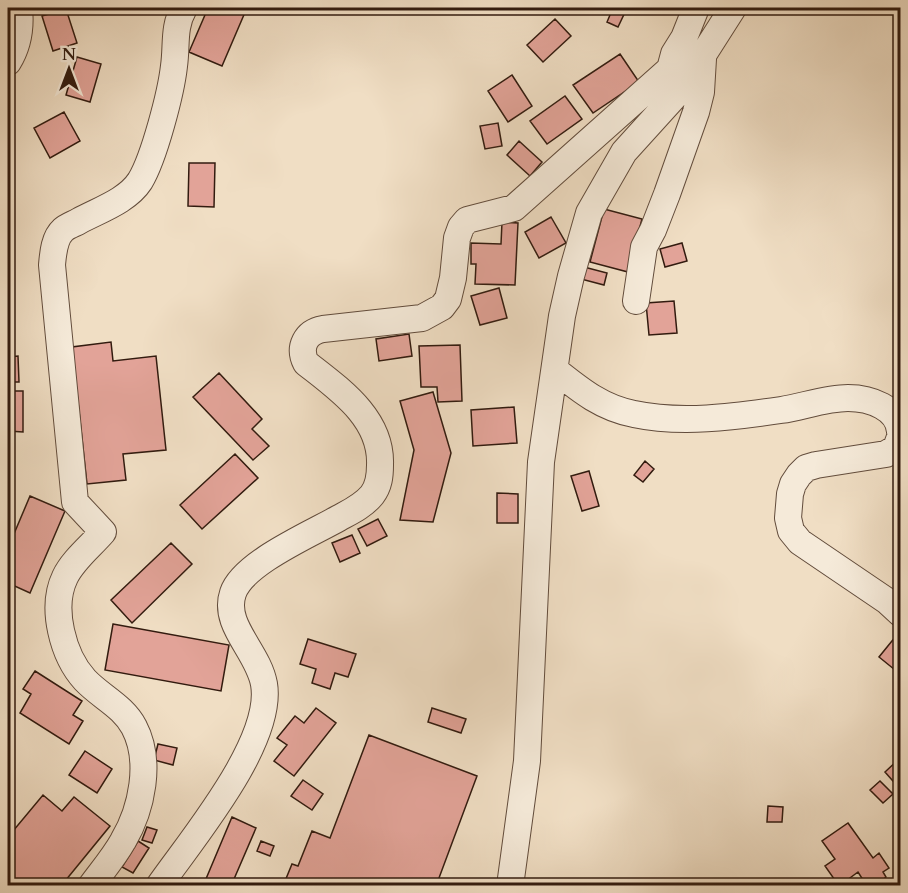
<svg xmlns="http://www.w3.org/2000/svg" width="908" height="893" viewBox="0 0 908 893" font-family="Cardo,serif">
	<rect width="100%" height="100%" fill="#f0dec4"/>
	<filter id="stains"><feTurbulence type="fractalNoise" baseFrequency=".00333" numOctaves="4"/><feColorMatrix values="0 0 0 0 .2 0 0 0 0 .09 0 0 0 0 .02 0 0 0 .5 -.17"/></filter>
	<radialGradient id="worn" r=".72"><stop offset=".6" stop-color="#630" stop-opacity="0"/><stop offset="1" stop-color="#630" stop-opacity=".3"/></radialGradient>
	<path fill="#e2a398" stroke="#321b0f" stroke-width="1.5" d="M208,8h31l7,2 -24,56 -33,-14z
		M613,8h14l-9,19 -11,-5z
		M66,9l11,34 -24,8 -11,-35z
		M555,19l16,17 -28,26 -16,-17z
		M620,54l19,28 -46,31 -20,-28z
		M77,57l24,7 -11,38 -24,-7z
		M512,75l20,31 -24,16 -20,-31z
		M565,96l17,23 -35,25 -17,-23z
		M64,112l16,29 -30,17 -16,-30z
		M498,123l4,23 -17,3 -5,-23z
		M519,141l23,21 -12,14 -23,-21z
		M189,163h26l-1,44 -26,-1z
		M604,209l38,10 -14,53 -38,-10z
		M551,217l15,26 -27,15 -14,-26z
		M502,222l16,1 -3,62 -40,-1 1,-20h-5v-21l30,1z
		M682,243l5,18 -22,6 -5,-18z
		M584,267l23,6 -3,12 -23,-6z
		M499,288l8,30 -27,7 -9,-29z
		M674,301l3,32 -28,2 -3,-32z
		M409,334l3,22 -33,5 -3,-22z
		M111,342l2,19 43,-5 10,94 -43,4 3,26 -39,4 -15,-137z
		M460,345l2,56 -24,1 -1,-15h-16l-2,-41z
		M18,356l1,26h-11v-25z
		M219,373l43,46 -10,10 17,17 -16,14 -60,-63z
		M8,391h15v41l-15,-1z
		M433,392l18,61 -18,69 -33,-2 14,-70 -14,-49z
		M514,407l3,36 -44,3 -2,-36z
		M235,454l23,24 -56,51 -22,-24z
		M645,461l9,8 -11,13 -9,-7z
		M589,471l10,35 -17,5 -11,-35z
		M497,493l21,1v29h-21z
		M30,496l35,15 -35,82 -22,-10v-35z
		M378,519l9,17 -20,10 -9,-17z
		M352,535l8,18 -20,9 -8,-19z
		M171,543l21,21 -60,59 -21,-23z
		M113,624l116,21 -8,46 -116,-21z
		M900,631v43l-21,-17z
		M308,639l48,15 -8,23 -13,-4 -5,16 -18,-6 4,-14 -16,-5z
		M35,671l47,30 -9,14 10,6 -14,23 -49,-31 11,-19 -8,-5z
		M316,708l20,15 -42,53 -20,-15 13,-16 -10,-7 18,-22 9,7z
		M432,708l34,11 -5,14 -33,-11z
		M369,735l108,41 -41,110h-153l9,-22 6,2 14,-35 18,7z
		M158,744l19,4 -4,17 -19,-5z
		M85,751l27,18 -15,24 -28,-18z
		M900,758v31l-15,-17z
		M303,780l20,14 -11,16 -21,-14z
		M880,781l13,13 -10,9 -13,-13z
		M43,795l19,16 12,-14 36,29 -49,60h-53v-49z
		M768,806l15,1 -1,15h-15z
		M232,817l24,11 -25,58h-28z
		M848,823l25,35 6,-5 10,15 -6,4 3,5 -11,9h-8l-9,-14 -19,14 -14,-20 10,-7 -13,-18z
		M147,827l10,3 -5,13 -10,-3z
		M138,841l11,7 -16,25 -11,-6z
		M261,841l13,5 -4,10 -13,-5z
		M896,866h4v11h-4z"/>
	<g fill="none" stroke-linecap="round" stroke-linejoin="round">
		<g stroke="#624c3c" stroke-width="28">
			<path id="minor" d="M8,62c10,-16 13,-35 11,-54
				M670,87v-18l4,-15 10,-16 12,-30
				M636,301l8,-54 9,-17 14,-36 29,-82 5,-20 2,-33
				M555,370c25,20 47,38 79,44 47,10 99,3 147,-4 21,-3 45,-12 67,-12 22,0 51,10 52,34
				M900,437l-4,11 -10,6 -70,11 -10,3 -7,7 -6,9 -3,10 -2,24 3,13 9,11 87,59 13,12
				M91,886c11,-15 23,-29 32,-45 19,-32 29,-80 11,-114 -11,-21 -33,-30 -49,-47 -22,-24 -35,-72 -20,-103 8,-17 26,-31 38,-45l-28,-30 -23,-237c1,-11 2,-27 11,-35 4,-4 11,-6 16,-9 20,-11 48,-20 61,-40 14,-23 31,-88 34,-115 3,-21 -1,-39 10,-58
				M159,886c32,-46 115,-144 105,-202 -6,-33 -42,-59 -31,-91 10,-30 78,-59 106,-75 11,-6 24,-12 33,-23 7,-9 8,-19 8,-30 2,-47 -41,-76 -74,-102 -8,-16 0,-31 17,-34l99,-11 20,-11 6,-8 5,-21 4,-40 4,-11 6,-7 47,-12 156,-139
				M510,886l17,-125 14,-299 21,-146 9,-40 18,-63 35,-61 58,-64 51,-80"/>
		</g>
		<use href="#minor" stroke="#f5ead9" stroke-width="26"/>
	</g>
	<rect width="908" height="893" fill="none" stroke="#f0dec4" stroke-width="30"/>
	<rect x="9" y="9" width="890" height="875" fill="none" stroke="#321b0f" stroke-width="3"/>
	<rect x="15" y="15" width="878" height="863" fill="none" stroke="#321b0f" stroke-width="1.5"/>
	<g transform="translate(69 69)" stroke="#f5ead9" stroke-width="4.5" paint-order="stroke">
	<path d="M0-4.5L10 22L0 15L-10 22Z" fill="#321b0f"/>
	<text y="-9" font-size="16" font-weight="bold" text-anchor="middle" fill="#321b0f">N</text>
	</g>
	<rect width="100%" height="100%" filter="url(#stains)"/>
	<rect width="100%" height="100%" fill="url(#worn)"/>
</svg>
